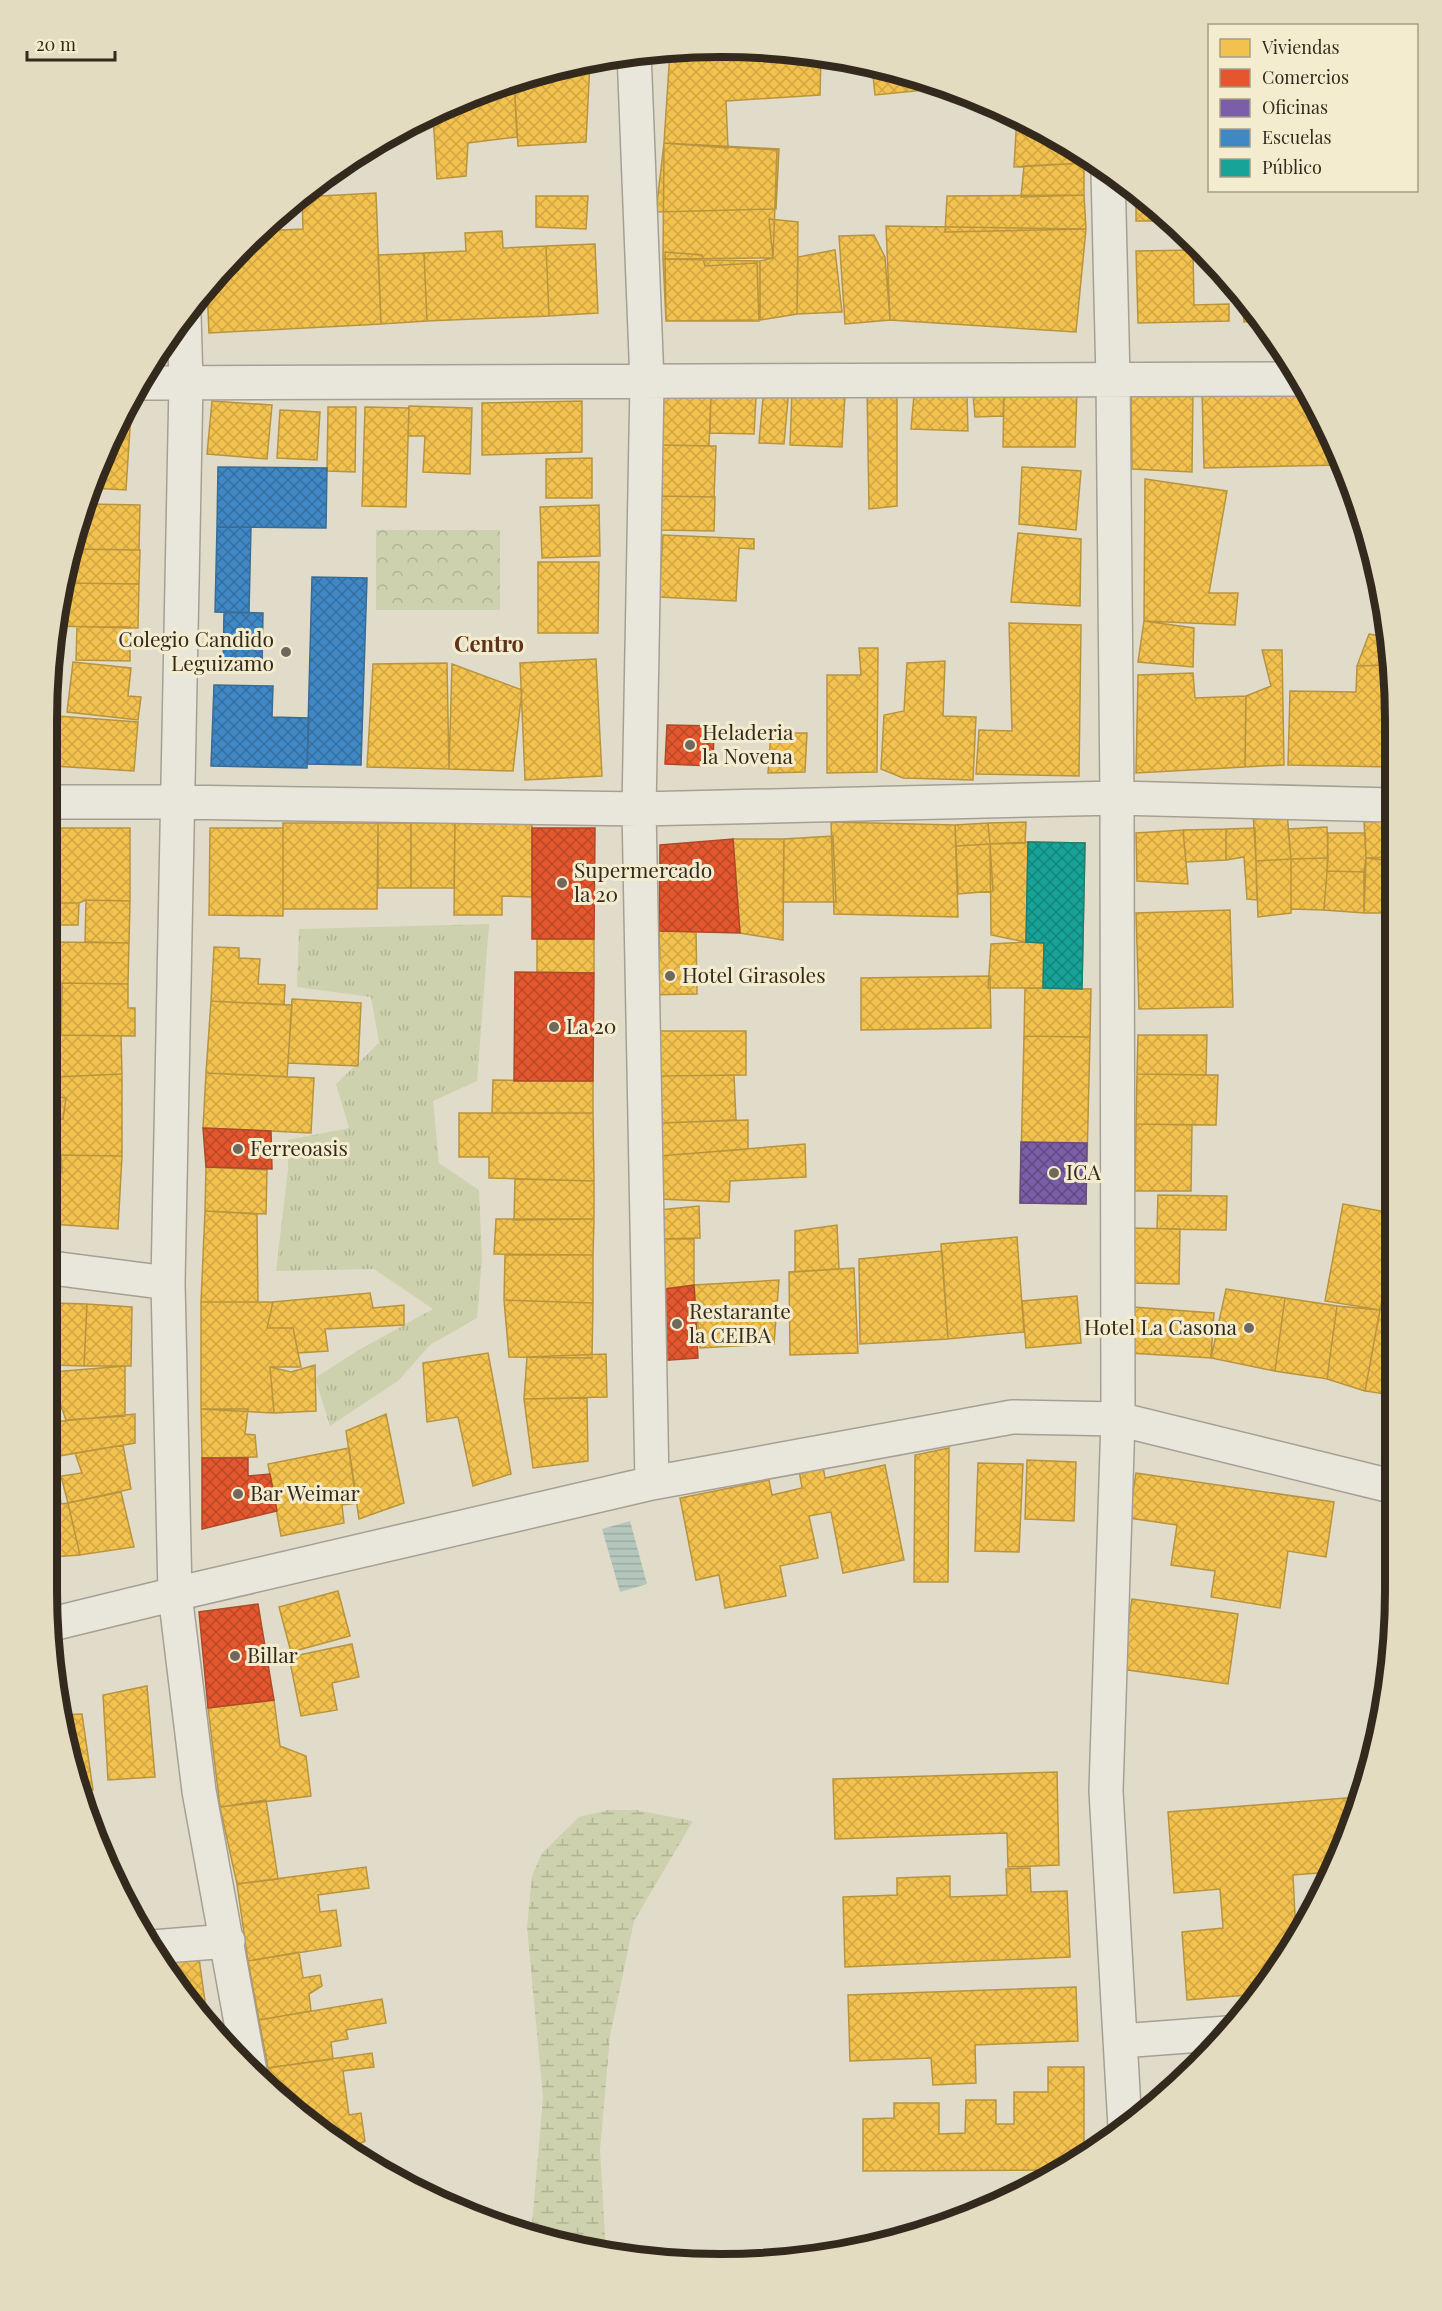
<svg xmlns="http://www.w3.org/2000/svg" width="1442" height="2311" viewBox="0 0 1442 2311" font-family="'Playfair Display',serif">
	<defs>
		<pattern id="grass-tufts" width="24" height="20" patternUnits="userSpaceOnUse" patternTransform="scale(1.5)"><rect width="24" height="20" fill="#cdd1ad"/><path d="M3 7l-1-3M5 7V3M7 7l1-3M15 17l-1-3M17 17v-4M19 17l1-3" fill="none" stroke="#b0b494"/></pattern>
		<pattern id="forest-crowns" width="20" height="18" patternUnits="userSpaceOnUse" patternTransform="scale(1.5)"><rect width="20" height="18" fill="#cdd1ad"/><path d="M2 6a3 3 0 1 1 6 0M12 15a3 3 0 1 1 6 0" fill="none" stroke="#b0b494"/></pattern>
		<pattern id="wetland-marsh" width="20" height="14" patternUnits="userSpaceOnUse" patternTransform="scale(1.5)"><rect width="20" height="14" fill="#cdd1ad"/><path d="M1 5h8M5 5V1M11 12h8M15 12V8" fill="none" stroke="#b0b494"/></pattern>
		<pattern id="water-rules" width="6" height="5" patternUnits="userSpaceOnUse" patternTransform="scale(1.5)"><rect width="6" height="5" fill="#b5c6bd"/><path d="M0 2.5h6" fill="none" stroke="#9caaa2"/></pattern>
		<pattern id="homes-cross-hatch" width="8" height="8" patternUnits="userSpaceOnUse" patternTransform="scale(1.5)"><rect width="8" height="8" fill="#f2c14e"/><path d="M0 0l8 8M0 8l8-8" fill="none" stroke="#d0a644"/></pattern>
		<pattern id="shops-cross-hatch" width="8" height="8" patternUnits="userSpaceOnUse" patternTransform="scale(1.5)"><rect width="8" height="8" fill="#e4572e"/><path d="M0 0l8 8M0 8l8-8" fill="none" stroke="#b94827"/></pattern>
		<pattern id="offices-cross-hatch" width="8" height="8" patternUnits="userSpaceOnUse" patternTransform="scale(1.5)"><rect width="8" height="8" fill="#7b5ea7"/><path d="M0 0l8 8M0 8l8-8" fill="none" stroke="#604a80"/></pattern>
		<pattern id="schools-cross-hatch" width="8" height="8" patternUnits="userSpaceOnUse" patternTransform="scale(1.5)"><rect width="8" height="8" fill="#3f88c5"/><path d="M0 0l8 8M0 8l8-8" fill="none" stroke="#356f9f"/></pattern>
		<pattern id="public-cross-hatch" width="8" height="8" patternUnits="userSpaceOnUse" patternTransform="scale(1.5)"><rect width="8" height="8" fill="#17a398"/><path d="M0 0l8 8M0 8l8-8" fill="none" stroke="#15857b"/></pattern>
	</defs>
	<rect width="100%" height="100%" fill="#e1dcca"/>
	<path fill="url(#grass-tufts)" d="M489,924l-12,157 -44,20 6,62 40,27 3,69 -5,59 -47,27 -32,36 -68,45 -15,-48 42,-27 76,-42 -59,-40 -98,2 12,-101v-30l61,-12 -13,-44 43,-41 -8,-46 -74,-10 2,-58z"/>
	<path fill="url(#forest-crowns)" d="M376,530h124v80h-124z"/>
	<path fill="url(#wetland-marsh)" d="M608,1810h28l57,11 -59,100 -24,115 -10,114 6,103 -16,-1 -59,-16 12,-139 -16,-170 5,-51 10,-23 37,-36z"/>
	<path fill="url(#water-rules)" d="M630,1521l17,63 -27,8 -18,-63z"/>
	<path fill="url(#homes-cross-hatch)" stroke="#b9943f" stroke-width="1.5" d="M765,48l56,9 -1,38 -94,6 2,47 -64,-5 6,-92z
		M590,62l-4,80 -68,4 -4,-66z
		M872,66l24,4 26,9 2,11 -49,5z
		M514,80l3,57 -49,6 -2,33 -29,3 -4,-64 72,-33z
		M1017,115l67,41v7l-70,4z
		M664,143l113,7 -4,108 -110,1z
		M664,143l115,6 -3,60 -120,3z
		M1084,163v32l-63,2 3,-31z
		M1114,175l18,11 8,8h-26z
		M376,193l5,131 -172,9 -2,-45 53,-57 43,-2 -1,-32z
		M1136,194h4l27,27h-31z
		M1084,195l2,34 -141,3 2,-36z
		M536,196h52l-2,33 -50,-2z
		M769,219l29,3 -1,92 -37,6v-59l13,-3z
		M886,226l200,3 -10,103 -186,-12z
		M502,231l1,17 43,-2 3,70 -122,5 -3,-68 42,-2 -1,-18z
		M874,235l11,22 5,63 -45,4 -6,-88z
		M595,244l3,69 -49,3 -3,-70z
		M835,250l7,62 -45,2 1,-57z
		M1193,250l1,55 35,-1v17l-91,2 -2,-72z
		M665,252l37,3 3,11 52,-3 2,58h-93z
		M424,253l3,68 -46,3 -3,-69z
		M663,259l97,2v59l-94,1z
		M1242,297l14,13 7,11 -19,1z
		M764,386l25,2 -5,56 -25,-1z
		M1131,387l62,6 -1,79 -60,-3z
		M1304,387l22,35 13,37 1,6 -136,3 -2,-78z
		M867,388l30,2v116l-28,3z
		M1004,390l73,1 -2,56h-72z
		M1004,390l-1,26 -28,1 -2,-22z
		M792,392l53,3 -3,52 -52,-2z
		M661,394l50,1 -2,51 -50,-1z
		M711,395l45,2 -2,37 -44,-1z
		M914,395l53,1 1,35 -57,-2z
		M212,401l60,4 -5,54 -60,-5z
		M582,401v51l-100,3v-52z
		M409,406l63,2 -2,66 -47,-2 2,-36h-17z
		M328,407h28l-1,65 -28,-1z
		M365,407l44,1 -3,99 -44,-1z
		M280,410l40,2 -3,48 -40,-2z
		M127,412l4,1 -5,77 -35,-2 7,-25z
		M661,445l55,1 -2,51 -54,-1z
		M592,458v40h-46v-39z
		M1022,467l59,4 -5,59 -57,-6z
		M1145,479l82,12 -18,102h29l-3,32 -91,-4z
		M660,496l55,1 -1,34 -56,-1z
		M87,504l53,1 -1,45 -64,-1z
		M599,505l1,51 -58,2 -2,-51z
		M1018,533l63,6 -1,67 -69,-4z
		M663,535l91,4v10l-15,-1 -3,53 -77,-4z
		M75,549l65,1 -1,34 -70,-1v-13z
		M538,562h61l-1,71h-60z
		M66,583l73,1 -1,44 -84,-2z
		M1144,621l50,7 -1,39 -55,-5z
		M1009,623l72,2 -2,151 -103,-2 3,-44 33,1z
		M77,627h53v34l-54,-1z
		M1369,634l17,3v28l-29,1z
		M859,648h19l-1,124 -50,1v-98h34z
		M1262,650h20l2,115 -39,2 1,-71 25,-10z
		M596,659l6,117 -77,4 -5,-117z
		M945,661l-2,55 33,1 -3,63 -70,-2 -22,-9 3,-54 20,-4 3,-48z
		M73,662l58,6 -3,28 13,1 -3,23 -71,-8z
		M447,663l2,106 -82,-2 6,-103z
		M452,664l70,26 -9,81 -64,-2z
		M1386,665l3,37 5,-1v66l-106,-2 2,-74 66,1 1,-26z
		M1193,673l2,25 51,-2 -1,71 -109,6 2,-98z
		M57,716l81,6 -4,49 -81,-5z
		M771,733h36l-2,39 -37,1z
		M1287,812l4,47 -35,2 -3,-48z
		M1393,820v37l-27,1 -2,-36z
		M831,822l124,3 3,92 -124,-3z
		M1026,822l-1,21 -35,1 -2,-21z
		M283,823h95l-1,86h-94z
		M378,823h33v65h-33z
		M411,823h44l-1,65h-43z
		M455,823h77v74l-30,-1v19h-48z
		M988,823l2,21 -34,2 -1,-21z
		M1327,827l1,31 -37,1 -3,-30z
		M53,828h77v73l-44,-1 -7,3h-27z
		M210,828h73v88l-74,-1z
		M1255,828l1,33 1,39 -10,-1 -3,-42 -18,3v-31z
		M1226,829v31l-40,2 -3,-32z
		M1183,830l5,54 -51,-3 -1,-48z
		M1328,833h37l1,25 -2,14 -37,-1z
		M833,836l3,66h-53l1,-63z
		M733,839h51l-1,101 -43,-7z
		M1028,842l-2,100 -35,-7 -1,-91z
		M1028,842l57,1 -3,140 -39,5 1,-45 -18,-1z
		M990,844l3,47 -35,3 -2,-48z
		M1328,858l-4,52 -33,-1v-50z
		M1366,858l27,3v52h-29z
		M1291,859v54l-33,4 -2,-56z
		M1327,871l37,1v41l-40,-3z
		M86,900l44,1 -1,42 -44,-1z
		M52,903h27l-1,22h-26z
		M1230,910l3,97 -94,2 -3,-96z
		M696,930l1,64 -54,1v-37h17l-1,-27z
		M537,939h57v34l-57,-1z
		M52,942l77,1 -1,41 -66,-1 -1,27h-9z
		M1026,942l18,1 -1,45h-55l3,-44z
		M214,947l25,1v10l21,1 -2,25 27,1 -1,20 -73,-4z
		M990,976l1,52 -130,2v-52z
		M62,983l66,1v24h7v28l-74,-1z
		M1025,988l66,1 -1,48 -66,-1z
		M292,999l69,4 -3,63 -70,-3z
		M211,1001l81,4 -5,72 -81,-4z
		M660,1031h86v44l-85,1z
		M61,1035l60,1 1,38 -70,3v-41z
		M1138,1035h69l-1,40 -69,-1z
		M1024,1036l66,1 -4,167 -66,-1z
		M206,1073l108,5 -3,55 -108,-5z
		M122,1074v82l-70,-1 3,-78z
		M1137,1074l81,1 -2,50 -80,-1z
		M734,1075l2,45 -75,3v-47z
		M493,1080l100,1v32h-101z
		M52,1096l14,2 -3,21h-11z
		M459,1113h134l1,68 -105,-3v-21h-30z
		M748,1120v29l-88,7 1,-33z
		M1136,1124l56,1 -1,66h-56z
		M805,1144l1,33 -76,4 -1,21 -70,-3 1,-43z
		M61,1155l61,1 -4,73 -66,-5v-48l10,-4z
		M206,1167l61,3 -1,44 -61,-3z
		M515,1179l79,2v38l-80,1z
		M1158,1195l69,1 -1,34 -69,-1z
		M1343,1204l49,9v32l-12,65 -55,-9z
		M699,1206l1,32 -41,1v-29z
		M205,1211l52,3 1,88h-57z
		M496,1219h98l-1,36 -99,-1z
		M837,1225l2,44 -44,3v-41z
		M1130,1228l50,1 -1,55 -50,-1z
		M1017,1237l7,95 -76,7 -7,-95z
		M659,1239h35v46l-36,5z
		M942,1251l6,88 -88,5 -1,-85z
		M505,1255h88v48l-89,-3z
		M854,1268l4,85 -68,2 -1,-83z
		M779,1280l-5,64 -74,4 -6,-63z
		M1226,1289l59,9 -10,73 -64,-13z
		M370,1293l3,15 31,-3v20l-79,4 3,22 -30,2 -5,-25h-26l6,-26z
		M1077,1296l4,47 -55,5 -4,-47z
		M1285,1298l52,8 -10,73 -52,-8z
		M504,1300l89,3 -1,55 -83,-1z
		M201,1302h72l-6,26h26l8,39h-31l4,46 -73,-4z
		M52,1303l35,1 -3,62 -32,-1z
		M87,1304l45,3 -1,59h-47z
		M1337,1306l43,4 -15,81 -38,-12z
		M1133,1307l81,6 -3,45 -82,-5z
		M1380,1310l11,2v83l-26,-4z
		M488,1353l23,121 -38,12 -15,-69 -31,5 -4,-59z
		M606,1354l1,43 -83,2 3,-42z
		M315,1365l1,46 -42,2 -4,-46 21,5z
		M125,1366v50l-59,4 -14,-39v-9z
		M587,1398l1,63 -55,7 -9,-69z
		M201,1409h47l-3,25 10,1 2,22 -55,1z
		M135,1414v29l-82,14 -1,-35z
		M386,1414l18,89 -45,16 -13,-88z
		M123,1445l8,44 -63,14 -7,-27 21,-3 -7,-20z
		M349,1448l8,55 -15,2 2,18 -63,13 -13,-72z
		M949,1448l-1,134h-34l1,-127z
		M1027,1460l49,2 -2,59 -49,-2z
		M978,1463l45,1 -4,88 -44,-1z
		M885,1465l19,95 -61,13 -12,-61 -22,4 9,42 -38,8 6,30 -61,12 -6,-33 -23,5 -16,-82 89,-18 3,15 30,-7 -3,-18 24,-4 2,12z
		M57,1470l4,34 -9,1v-33z
		M1136,1473l198,29 -8,55 -38,-6 -8,57 -69,-11 4,-26 -44,-6 6,-40 -48,-7z
		M121,1492l13,55 -54,8 -12,-52z
		M68,1503l12,52 -28,2v-52z
		M338,1591l12,45 -59,16 -12,-45z
		M1132,1599l106,15 -10,70 -107,-15z
		M352,1644l7,33 -27,6 5,27 -36,6 -12,-59z
		M147,1686l8,91 -47,3 -5,-85z
		M274,1700l6,46 26,10 5,40 -91,11 -12,-99z
		M82,1714l11,76h-15l-17,-75z
		M1057,1772l2,93 -51,2 -1,-34 -172,6 -2,-60z
		M1358,1797l-14,51 -13,24 -38,3 2,41 10,-1 -45,79 -73,6 -5,-68 41,-4 -3,-39 -46,4 -6,-81z
		M266,1800l12,79 -41,5 -17,-77z
		M366,1867l3,21 -51,7 2,17 16,-2 5,36 -93,15 -11,-77z
		M1030,1868l1,24 36,-1 3,66 -225,10 -2,-70 54,-2v-17l53,-2v21l57,-2 -1,-26z
		M299,1952l4,26 17,-3 2,11 -13,8 2,17 -52,9 -11,-59z
		M199,1958l9,65 -35,-42 -2,-18z
		M1076,1987l2,54 -103,4 1,38 -43,2 -2,-27 -81,3 -2,-66z
		M382,1999l4,24 -40,7 2,9 -17,3 2,17 -65,9 -9,-48z
		M372,2053l2,14 -31,4 6,44 12,-2 4,28 -12,6 -1,6 -42,-28 -39,-34 -3,-23z
		M1048,2067h36v91l-22,12 -199,1v-52l31,-1v-15h45v31l26,-1 1,-33h30v24h18v-32h34z"/>
	<path fill="url(#shops-cross-hatch)" stroke="#af4a29" stroke-width="1.5" d="M667,725l47,1 -1,40 -48,-2z
		M532,828h63l-1,111h-62z
		M733,839l7,94 -81,-2 1,-86z
		M515,972l79,1 -1,108h-79z
		M203,1128l68,3 1,38 -66,-2z
		M694,1285l4,73 -42,3 2,-71z
		M202,1458h46v18l22,-2 7,37 -75,18z
		M258,1604l16,96 -66,8 -9,-96z"/>
	<path fill="url(#offices-cross-hatch)" stroke="#654e7e" stroke-width="1.5" d="M1021,1142l66,1 -1,61 -66,-1z"/>
	<path fill="url(#schools-cross-hatch)" stroke="#3b6c93" stroke-width="1.5" d="M218,467l109,1 -1,60 -109,-1z
		M217,527h34l-2,86 -34,-1z
		M312,577l55,1 -6,187 -54,-1z
		M224,612l39,1 -1,55h-39z
		M214,685l59,1 -1,31 37,1 -2,50 -96,-2z"/>
	<path fill="url(#public-cross-hatch)" stroke="#1f7f73" stroke-width="1.5" d="M1028,842l57,1 -3,146 -39,-1 1,-45 -18,-1z"/>
	<g fill="none" stroke-linecap="round" stroke-linejoin="round">
		<g stroke="#a6a093" stroke-width="36">
			<path id="minor" d="M634,52l13,330 -8,427 13,674
				M1108,171l5,208 4,419 1,621 -12,372 19,336
				M184,314l2,69 -18,900 7,311 24,197 51,281
				M144,383l1155,-4
				M52,802h125l462,7 478,-11 276,7
				M52,1268l116,15
				M52,1624l123,-30 477,-111 360,-66 106,2 273,67
				M152,1947l76,-6
				M1121,2041l106,-8"/>
		</g>
		<use href="#minor" stroke="#e9e6db" stroke-width="33"/>
	</g>
	<g fill="#70685a" stroke="#f3eccf" stroke-width="2">
		<circle cx="286" cy="652" r="6"/>
		<circle cx="690" cy="745" r="6"/>
		<circle cx="562" cy="883" r="6"/>
		<circle cx="670" cy="976" r="6"/>
		<circle cx="554" cy="1027" r="6"/>
		<circle cx="238" cy="1149" r="6"/>
		<circle cx="1054" cy="1173" r="6"/>
		<circle cx="677" cy="1324" r="6"/>
		<circle cx="1249" cy="1328" r="6"/>
		<circle cx="238" cy="1494" r="6"/>
		<circle cx="235" cy="1656" r="6"/>
	</g>
	<g text-anchor="middle" stroke-width="6" stroke-linejoin="round" paint-order="stroke">
		<g font-size="21" fill="#332a1d" stroke="#f3eccf" text-anchor="start">
			<text x="274" y="647" text-anchor="end">Colegio Candido<tspan x="274" dy="24">Leguizamo</tspan></text>
			<text x="702" y="740">Heladeria<tspan x="702" dy="24">la Novena</tspan></text>
			<text x="574" y="878">Supermercado<tspan x="574" dy="24">la 20</tspan></text>
			<text x="682" y="983">Hotel Girasoles</text>
			<text x="566" y="1034">La 20</text>
			<text x="250" y="1156">Ferreoasis</text>
			<text x="1066" y="1180">ICA</text>
			<text x="689" y="1319">Restarante<tspan x="689" dy="24">la CEIBA</tspan></text>
			<text x="1237" y="1335" text-anchor="end">Hotel La Casona</text>
			<text x="250" y="1501">Bar Weimar</text>
			<text x="247" y="1663">Billar</text>
		</g>
		<g font-size="22" font-weight="bold" fill="#5d321f" stroke="#f3eccf">
			<text x="489" y="652">Centro</text>
		</g>
	</g>
	<path d="M0 0H1442V2311H0ZM721 57H721A664 664 0 0 1 1385 721V1590A664 664 0 0 1 721 2254H721A664 664 0 0 1 57 1590V721A664 664 0 0 1 721 57Z" fill="#e4dcc1" fill-rule="evenodd"/>
	<path fill="none" stroke="#332a1d" stroke-width="8" d="M721 57H721A664 664 0 0 1 1385 721V1590A664 664 0 0 1 721 2254H721A664 664 0 0 1 57 1590V721A664 664 0 0 1 721 57Z"/>
	<rect x="1208" y="24" width="210" height="168" fill="#f3eccf" stroke="#a69e88" stroke-width="1.5"/>
	<rect x="1220" y="39" width="30" height="18" fill="#f2c14e" stroke="#a69e88" stroke-width="1.5"/>
	<text x="1262" y="54" font-size="18" fill="#332a1d">Viviendas</text>
	<rect x="1220" y="69" width="30" height="18" fill="#e4572e" stroke="#a69e88" stroke-width="1.5"/>
	<text x="1262" y="84" font-size="18" fill="#332a1d">Comercios</text>
	<rect x="1220" y="99" width="30" height="18" fill="#7b5ea7" stroke="#a69e88" stroke-width="1.5"/>
	<text x="1262" y="114" font-size="18" fill="#332a1d">Oficinas</text>
	<rect x="1220" y="129" width="30" height="18" fill="#3f88c5" stroke="#a69e88" stroke-width="1.5"/>
	<text x="1262" y="144" font-size="18" fill="#332a1d">Escuelas</text>
	<rect x="1220" y="159" width="30" height="18" fill="#17a398" stroke="#a69e88" stroke-width="1.5"/>
	<text x="1262" y="174" font-size="18" fill="#332a1d">Público</text>
	<path d="M27 51v9h88v-9" fill="none" stroke="#332a1d" stroke-width="3"/>
	<text x="36" y="51" font-size="18" fill="#332a1d" stroke="#f3eccf" stroke-width="4.5" paint-order="stroke">20 m</text>
</svg>
